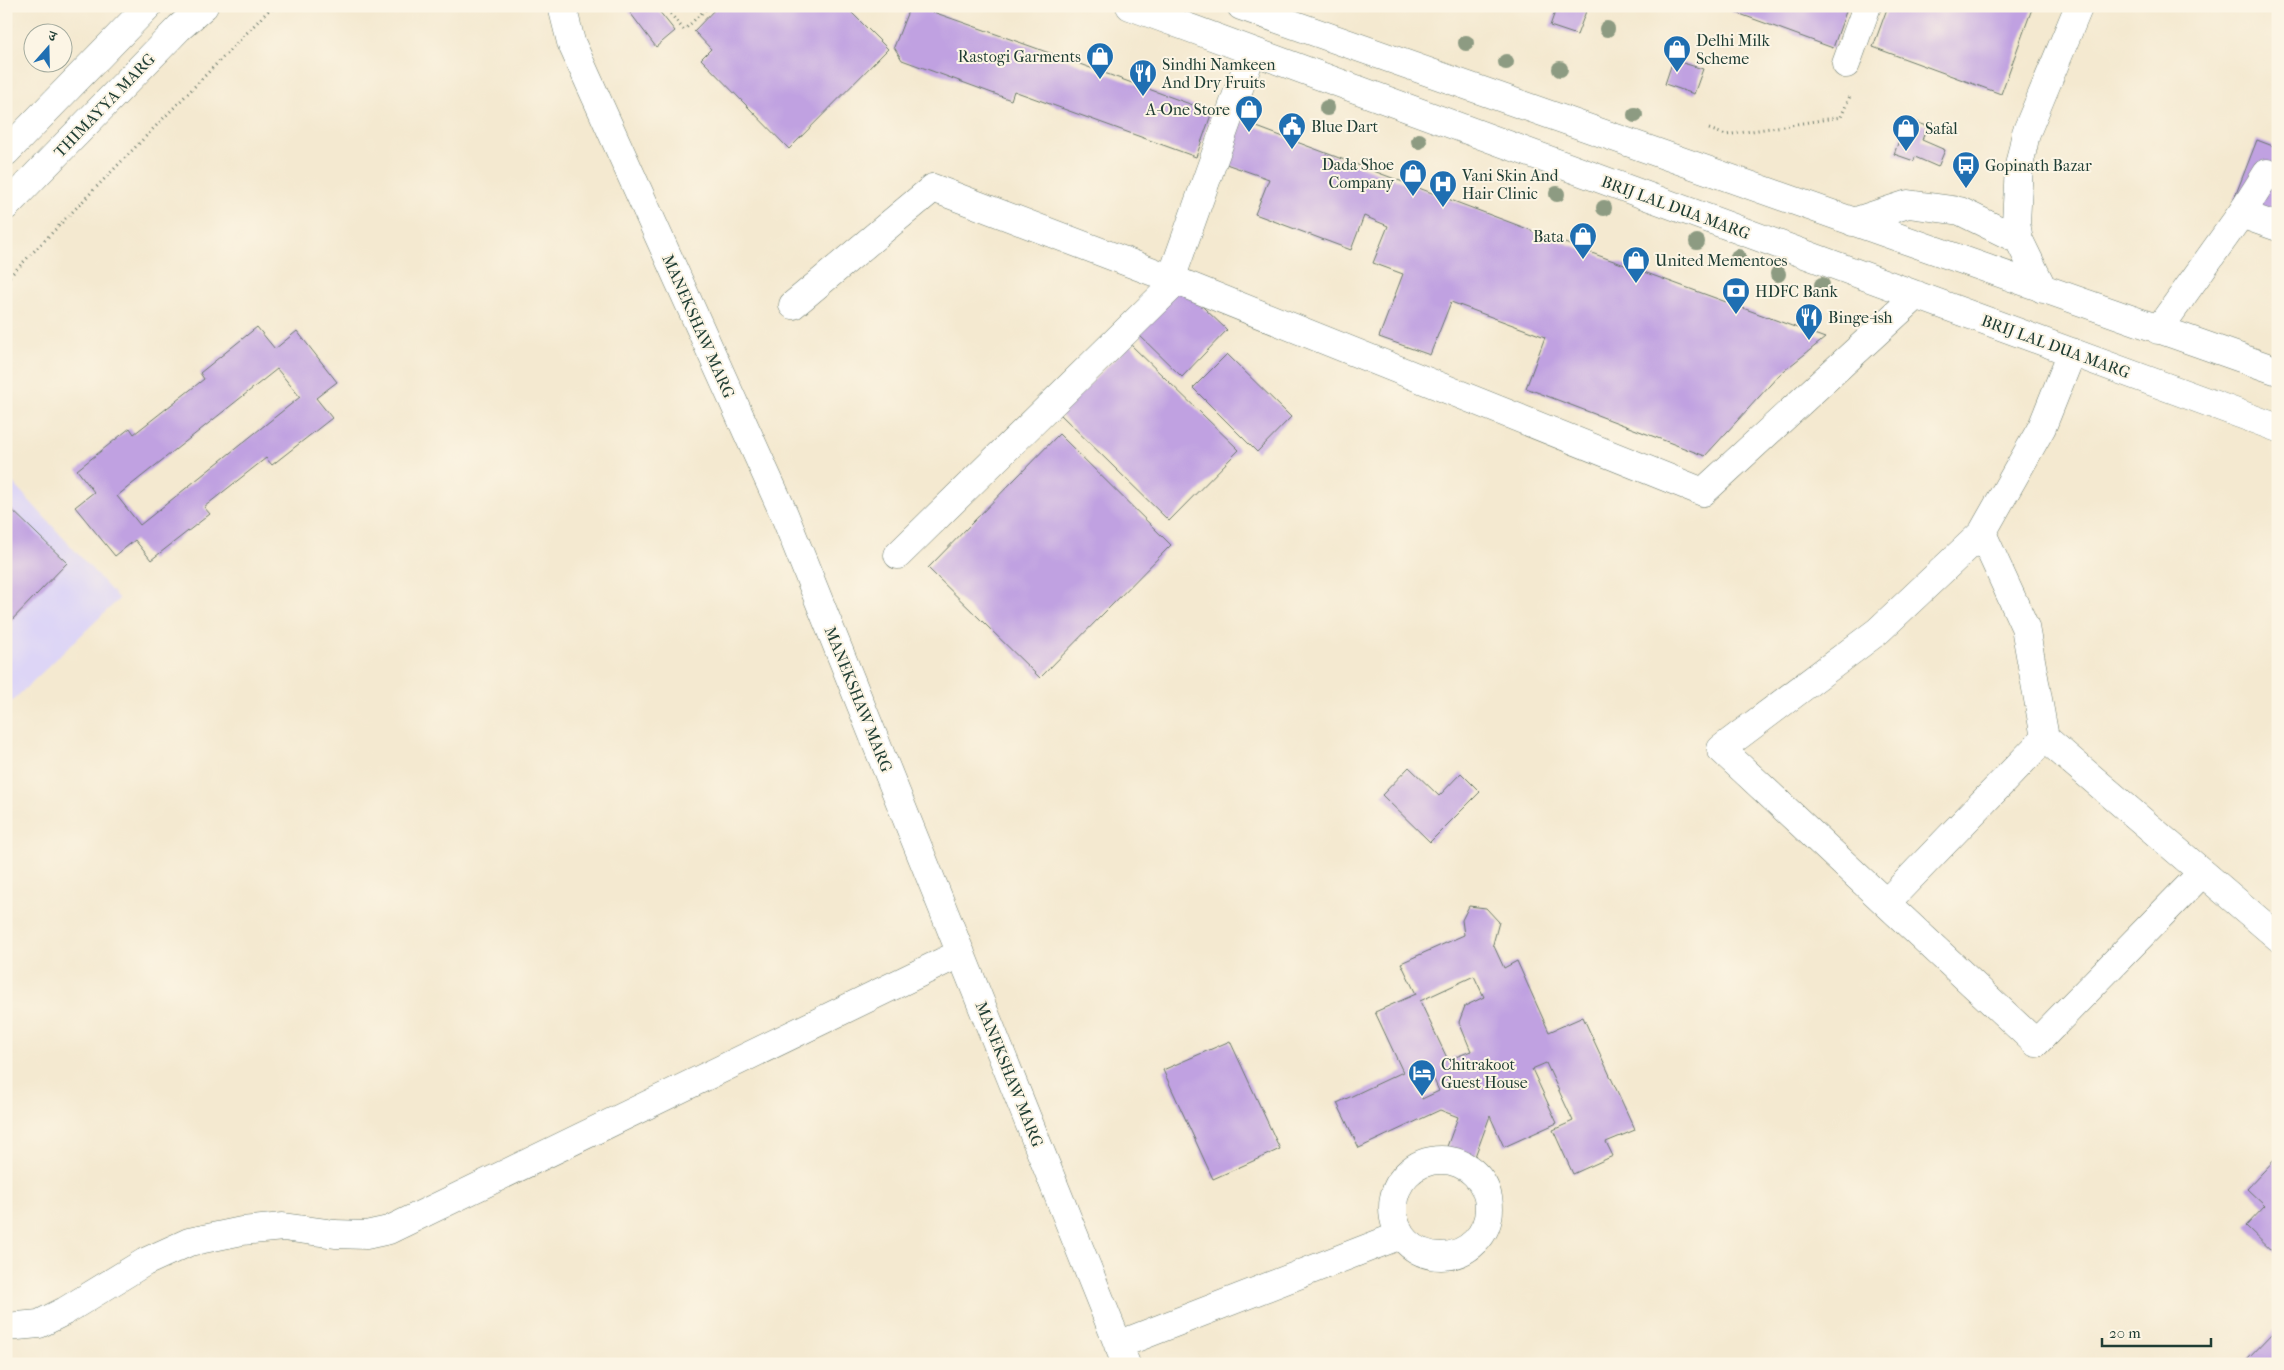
<svg xmlns="http://www.w3.org/2000/svg" width="2284" height="1370" viewBox="0 0 2284 1370" font-family="'IM FELL French Canon','Noto Serif Devanagari',serif">
	<rect width="100%" height="100%" fill="#fcf5e5"/>
	<filter id="ink" filterUnits="userSpaceOnUse"><feTurbulence type="fractalNoise" baseFrequency=".02" numOctaves="2"/><feDisplacementMap in="SourceGraphic" scale="10" xChannelSelector="R" yChannelSelector="G"/><feConvolveMatrix kernelMatrix="1 2 1 2 8 2 1 2 1" color-interpolation-filters="sRGB"/></filter>
	<filter id="wash" filterUnits="userSpaceOnUse"><feTurbulence type="fractalNoise" baseFrequency=".0096" numOctaves="4" result="noise"/><feDisplacementMap in="SourceGraphic" scale="20" xChannelSelector="R" yChannelSelector="G"/><feGaussianBlur stdDeviation="1.12" result="paint"/><feColorMatrix in="noise" values="0 0 0 0 0 0 0 0 0 0 0 0 0 0 0 0 0 1.4 0 .05"/><feComposite in="paint" operator="in"/></filter>
	<g filter="url(#wash)">
		<rect width="100%" height="100%" fill="#f4e9d0"/>
		<path fill="#ddd5f6" d="M6,475l113,124 -113,108z"/>
		<g id="blocks">
			<path fill="#c0a1e1" fill-rule="evenodd" d="M625,6h30l20,25 -19,16z
				M718,6h127l43,43 -99,100 -88,-90 10,-10 -17,-18z
				M910,6h6l114,40 182,66 -16,45 -182,-66 -3,9 -109,-40 -8,-13z
				M1557,6h31l-11,29 -27,-9z
				M1718,6h130l-15,42z
				M1888,6h145l-32,88 -128,-47z
				M1673,60l30,9 -9,25 -29,-10z
				M1907,119l20,7 -5,14 23,10 -7,17 -23,-10 -1,4 -20,-7z
				M1241,121l337,127 247,90 -45,36 -75,82 -179,-68 19,-51 -94,-35 -21,53 -51,-18 24,-63 -30,-11 15,-37 -24,-10 -13,34 -96,-36 14,-35 -43,-15z
				M2257,140l21,8v67l-44,-16z
				M1181,286l46,44 -45,47 -46,-45z
				M257,327l18,22 22,-18 40,51 -21,16 16,20 -60,47 -6,-7 -62,49 6,7 -59,46 -16,-20 -20,16 -40,-49 19,-15 -17,-22 53,-42 4,6 70,-55 -4,-6zM277,369l23,28 -160,128 -23,-29z
				M1130,344l109,106 -70,71 -109,-107z
				M1227,354l64,63 -34,35 -64,-64z
				M1059,434l112,111 -131,133 -112,-110z
				M6,504l61,59 -61,63z
				M1409,767l30,29 22,-23 19,19 -50,50 -48,-47z
				M1469,906l17,2 13,14 -6,22 11,24 13,-7 32,71 34,-15 52,113 -29,12 7,14 -40,18 -20,-44 20,-9 -27,-58 -14,6 25,54 -53,24 -14,-31 -23,62 -28,-10 19,-51 -18,-7 -81,38 -22,-45 66,-31 -28,-60 41,-18 -15,-31 63,-28 -2,-15zM1474,976l10,21 -19,9 -6,16 12,29 -23,9 -28,-59zM1432,1075l7,16 -17,8 -8,-16z
				M1230,1041l50,108 -67,30 -50,-109z
				M2278,1156v101l-32,-31 19,-20 -18,-17z
				M2278,1328v36h-35z"/>
		</g>
	</g>
	<g filter="url(#ink)">
		<use href="#blocks" fill-opacity="0" stroke="#6a796b" stroke-width="1"/>
		<g fill="none" stroke-linecap="round" stroke-linejoin="round">
			<g stroke="#6a796b" stroke-width="29">
				<path id="minor" d="M562,6l9,36 213,472 342,850
					M1130,6l1148,422
					M1241,6l1037,365
					M1846,64l21,-58
					M6,152l142,-146
					M6,206l173,-178 25,-22
					M2241,214l26,-41 11,4
					M1853,222l55,-18 52,7 59,29
					M1171,279l81,-227
					M2043,289l-24,-49 -3,-17 3,-57 7,-33 53,-127
					M793,305l140,-117 244,93 526,211 214,-197
					M2158,330l83,-116 37,13
					M2072,352l-30,75 -60,106 43,94 20,111 233,199
					M1982,533l-104,98 -157,118 315,294 166,-170
					M898,555l279,-274
					M1886,903l159,-165
					M1393 1208a48 48 0 1 1 96 0a48 48 0 1 1-96 0Z
					M6,1327l33,-3 26,-13 80,-49 44,-20 53,-11 41,-4 52,7 31,1 23,-5 572,-277
					M1118,1345l283,-110"/>
			</g>
			<path stroke="#6a796b" stroke-width="3" stroke-dasharray="1 4" stroke-linecap="butt" d="M664,6l20,24 25,-24
				M1709,129l17,6 115,-18 9,-21
				M6,280l263,-270 13,-4"/>
			<use href="#minor" stroke="#fff" stroke-width="28"/>
		</g>
		<g fill="#8d9b82">
			<circle cx="1607" cy="29" r="8"/>
			<circle cx="1466" cy="43" r="8"/>
			<circle cx="1506" cy="62" r="8"/>
			<circle cx="1560" cy="69" r="8"/>
			<circle cx="1327" cy="108" r="8"/>
			<circle cx="1635" cy="115" r="8"/>
			<circle cx="1419" cy="141" r="8"/>
			<circle cx="1557" cy="194" r="8"/>
			<circle cx="1604" cy="208" r="8"/>
			<circle cx="1697" cy="242" r="8"/>
			<circle cx="1738" cy="257" r="8"/>
			<circle cx="1778" cy="274" r="8"/>
			<circle cx="1822" cy="285" r="8"/>
		</g>
	</g>
	<defs>
		<g id="shop-pin" transform="scale(1.4375)"><path d="M0 17L-7.5 6A9.5 9.5 0 1 1 7.5 6Z" fill="#1f6fb2" stroke="#fcf5e5"/><path d="M-5-2.5h2.3a2.7 3.5 0 0 1 5.4 0H5L5.5 6h-11ZM-1.5-2.5h3a1.5 2.3 0 0 0-3 0Z" fill="#fff"/></g>
		<g id="restaurant-pin" transform="scale(1.4375)"><path d="M0 17L-7.5 6A9.5 9.5 0 1 1 7.5 6Z" fill="#1f6fb2" stroke="#fcf5e5"/><path d="M-5-6h1v4h1v-4h1v4h1v-4h1v5L-1.5 .5V6h-2V.5L-5-1ZM5-6V6H3V1.5H1.5Q1.5-4 5-6Z" fill="#fff"/></g>
		<g id="civic-pin" transform="scale(1.4375)"><path d="M0 17L-7.5 6A9.5 9.5 0 1 1 7.5 6Z" fill="#1f6fb2" stroke="#fcf5e5"/><path d="M-.6-6.5H3V-4.5H.6V-3L4-1V1h2V6H-6V1h2V-1L-.6-3ZM-1.2 2.5V6h2.4V2.5Z" fill="#fff"/></g>
		<g id="bus-pin" transform="scale(1.4375)"><path d="M0 17L-7.5 6A9.5 9.5 0 1 1 7.5 6Z" fill="#1f6fb2" stroke="#fcf5e5"/><path d="M-5-6H5V4H4V6H2V4H-2V6H-4V4H-5ZM-3.5-4V0h7V-4ZM-3.5 1.2v1.5H-2V1.2ZM2 1.2v1.5H3.5V1.2Z" fill="#fff"/></g>
		<g id="hospital-pin" transform="scale(1.4375)"><path d="M0 17L-7.5 6A9.5 9.5 0 1 1 7.5 6Z" fill="#1f6fb2" stroke="#fcf5e5"/><path d="M-5-5h3v3.5h4V-5h3V5h-3V1.5h-4V5h-3Z" fill="#fff"/></g>
		<g id="bank-pin" transform="scale(1.4375)"><path d="M0 17L-7.5 6A9.5 9.5 0 1 1 7.5 6Z" fill="#1f6fb2" stroke="#fcf5e5"/><path d="M-6-4H6V4H-6ZM0-2.3a2.3 2.3 0 1 0 0 4.6a2.3 2.3 0 1 0 0-4.6Z" fill="#fff"/></g>
		<g id="hotel-pin" transform="scale(1.4375)"><path d="M0 17L-7.5 6A9.5 9.5 0 1 1 7.5 6Z" fill="#1f6fb2" stroke="#fcf5e5"/><path d="M-6-4.5h1.5V1H6V5H4.5V3h-9V5H-6ZM-4 0a1.8 1.8 0 1 1 3.6 0ZM.5 0V-2.5h3Q6-2.5 6 0Z" fill="#fff"/></g>
	</defs>
	<g fill-rule="evenodd">
		<use href="#shop-pin" x="1677" y="49"/>
		<use href="#shop-pin" x="1100" y="56"/>
		<use href="#restaurant-pin" x="1143" y="73"/>
		<use href="#shop-pin" x="1249" y="109"/>
		<use href="#civic-pin" x="1292" y="126"/>
		<use href="#shop-pin" x="1906" y="128"/>
		<use href="#bus-pin" x="1966" y="165"/>
		<use href="#shop-pin" x="1413" y="173"/>
		<use href="#hospital-pin" x="1443" y="184"/>
		<use href="#shop-pin" x="1583" y="236"/>
		<use href="#shop-pin" x="1636" y="260"/>
		<use href="#bank-pin" x="1736" y="291"/>
		<use href="#restaurant-pin" x="1809" y="317"/>
		<use href="#hotel-pin" x="1422" y="1073"/>
	</g>
	<g text-anchor="middle" stroke-width="4" stroke-linejoin="round" paint-order="stroke">
		<g font-size="16" fill="#1f3d34" stroke="#fcf5e5" text-anchor="start">
			<text x="1696" y="46">Delhi Milk<tspan x="1696" dy="18">Scheme</tspan></text>
			<text x="1081" y="62" text-anchor="end">Rastogi Garments</text>
			<text x="1162" y="70">Sindhi Namkeen<tspan x="1162" dy="18">And Dry Fruits</tspan></text>
			<text x="1230" y="115" text-anchor="end">A-One Store</text>
			<text x="1311" y="132">Blue Dart</text>
			<text x="1925" y="134">Safal</text>
			<text x="1394" y="170" text-anchor="end">Dada Shoe<tspan x="1394" dy="18">Company</tspan></text>
			<text x="1985" y="171">Gopinath Bazar</text>
			<text x="1462" y="181">Vani Skin And<tspan x="1462" dy="18">Hair Clinic</tspan></text>
			<text x="1564" y="242" text-anchor="end">Bata</text>
			<text x="1655" y="266">United Mementoes</text>
			<text x="1755" y="297">HDFC Bank</text>
			<text x="1828" y="323">Binge-ish</text>
			<text x="1441" y="1070">Chitrakoot<tspan x="1441" dy="18">Guest House</tspan></text>
		</g>
		<g font-size="16" fill="#1f3d34" stroke="#fcf5e5">
			<text transform="translate(104 105) rotate(-46)" y="6">THIMAYYA MARG</text>
			<text transform="translate(1676 207) rotate(20)" y="6">BRIJ LAL DUA MARG</text>
			<text transform="translate(699 326) rotate(66)" y="6">MANEKSHAW MARG</text>
			<text transform="translate(2056 346) rotate(20)" y="6">BRIJ LAL DUA MARG</text>
			<text transform="translate(859 699) rotate(68)" y="6">MANEKSHAW MARG</text>
			<text transform="translate(1010 1074) rotate(68)" y="6">MANEKSHAW MARG</text>
		</g>
	</g>
	<rect width="2284" height="1370" fill="none" stroke="#fcf5e5" stroke-width="25"/>
	<g transform="translate(48 48) rotate(20)"><circle r="24" fill="#fcf5e5" stroke="#a4ab9e"/>
	<path d="M0-4L9 19L0 12L-9 19Z" fill="#1f6fb2"/>
	<text y="-8" font-size="14" font-weight="bold" text-anchor="middle" fill="#1f3d34">उ</text>
	</g>
	<path d="M2102 1338v8h109v-8" fill="none" stroke="#1f3d34" stroke-width="2.5"/>
	<text x="2109" y="1338" font-size="15" fill="#1f3d34" stroke="#fcf5e5" stroke-width="4" paint-order="stroke">20 m</text>
</svg>
